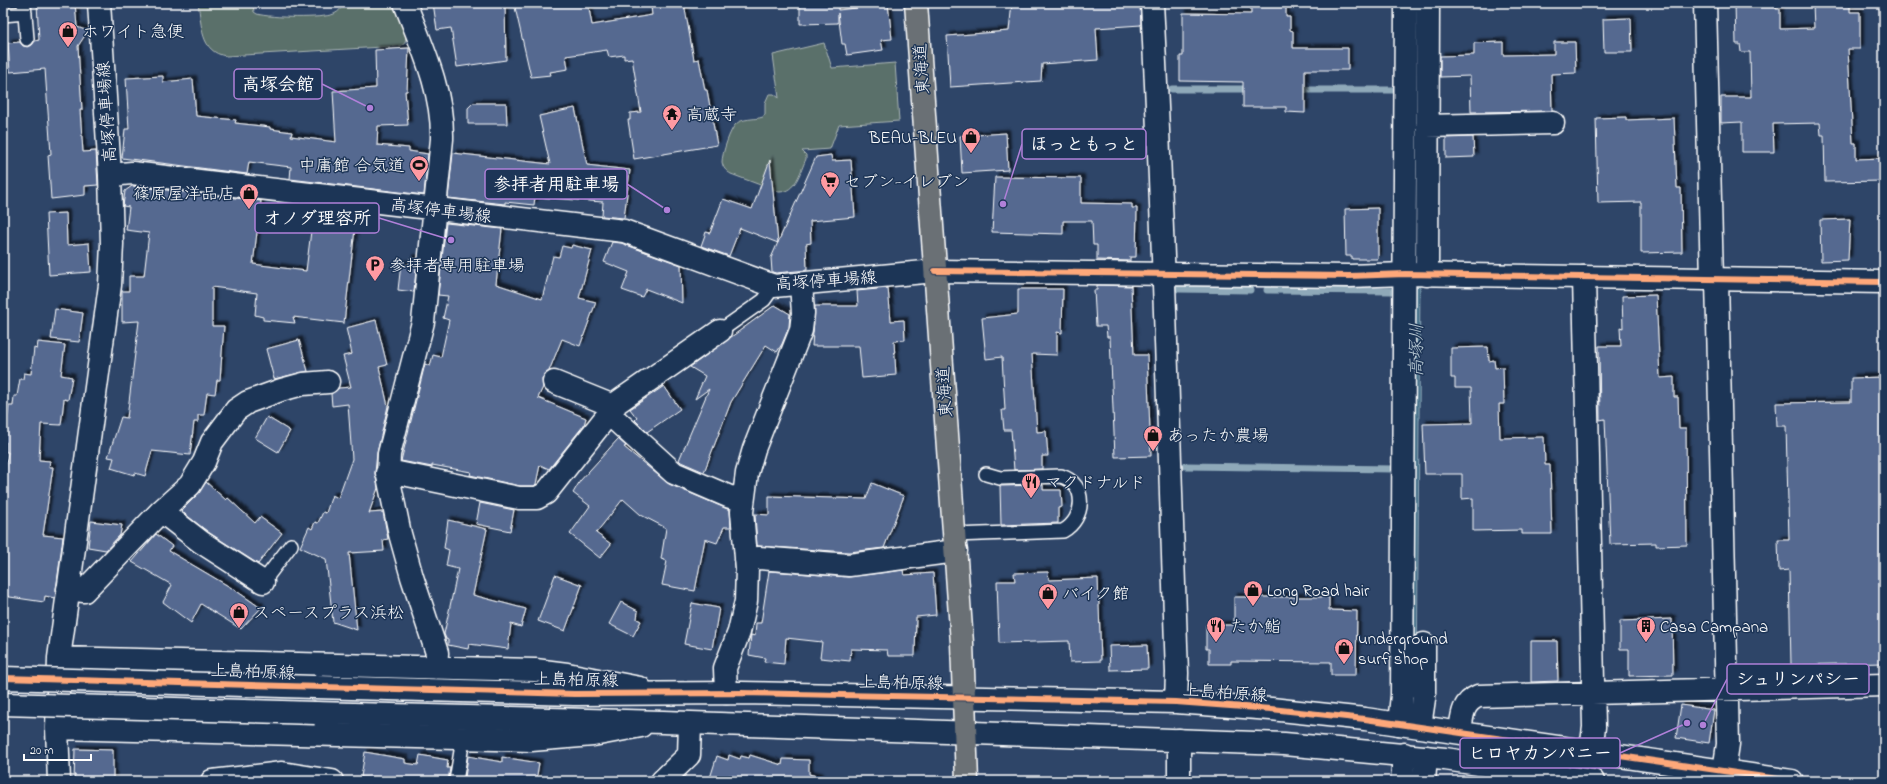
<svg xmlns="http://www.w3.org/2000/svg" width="1887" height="784" viewBox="0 0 1887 784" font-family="'Indie Flower','Klee One',sans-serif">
	<defs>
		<filter id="shadow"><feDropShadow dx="3.5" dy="-3.5" stdDeviation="1" flood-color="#0009"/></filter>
	</defs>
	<rect width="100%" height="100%" fill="#2e4568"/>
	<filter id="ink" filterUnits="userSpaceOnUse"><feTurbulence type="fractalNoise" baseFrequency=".025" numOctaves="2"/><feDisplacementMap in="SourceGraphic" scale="8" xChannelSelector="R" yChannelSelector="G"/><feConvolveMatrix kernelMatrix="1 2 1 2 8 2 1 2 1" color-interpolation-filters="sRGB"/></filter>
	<g filter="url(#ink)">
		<path fill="#5a6f6b" stroke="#acb7b5" d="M198,3h55l1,9 3,2c14,4 65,5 77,0 5,-2 8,-7 11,-11h49c6,10 16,30 10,41l-4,2 -174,10c-26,-4 -24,-31 -28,-53z
			M824,43l8,25 63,-5 4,58 -60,4 -9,24 -28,2 4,4v4c-6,13 -10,33 -27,33l-48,-18c-5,-3 -8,-6 -9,-12 0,-8 8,-33 14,-38 6,-6 18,-4 27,-7l2,-3v-11l4,-9h5l5,4 -6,-43z"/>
		<path fill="#45708a" stroke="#8fa9b9" d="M1415,3h7l-5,694 -6,-1z"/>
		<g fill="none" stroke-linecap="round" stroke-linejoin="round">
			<path stroke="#8fa9b9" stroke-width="7" d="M1172,89h80
				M1296,90h105
				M1179,289l71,1
				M1267,290l128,1
				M1185,466l209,3"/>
		</g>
		<path fill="#556990" stroke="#fff" filter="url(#shadow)" d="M37,3h38l2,24 11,4 -10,15 4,64h-2l3,42 13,-1 2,34 -13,1v9l-34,4 -3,-44 3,-1 -6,-85 -35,3 -2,-29 12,-1 3,4 5,1 4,-2 3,-4 4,-1z
			M433,3h72l1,57 -49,7 -6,-39 -14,2z
			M514,3h74l4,22 60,-10 -1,-9 33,-3 10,57 5,-1 6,31h2l10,55 -83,14 -6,-39h2v-7l11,-1 -9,-54 -8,1v-4l-15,2 -2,-7 -41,6 2,13 -18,3 1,3 -20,2z
			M800,3h38v7l50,-6 4,35 -11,1 2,10 -36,5 -2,-11h-3l-4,-31v10l-38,1z
			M1012,3h128l1,22 -45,3 2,32 -56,4 -1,17 -91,6 -3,-51 62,-5z
			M1251,3h35v14h4v13l3,1v17h55v22h-43v43l-19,-1v-5h-43v-25l-63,-1v-25h3v-43l68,1z
			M1735,3h41v6h4v20l34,-1 -1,-24 37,-1v9h10v37h-12l5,94h3v16l28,-1v23l-59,1 -1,-47h-3l-1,-12 -47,1 1,28h-32v-30l-21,1v-26h30l-1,-45h-9l-1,-8h-4z
			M1631,18l1,34h-28l-1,-33z
			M1503,42v13h2l49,-1v-12h21l1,31 -25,1 1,37 -81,1 -1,-36 -30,1v-21l34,-1v-12z
			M409,48l-2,43h-2l3,34 -30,1 -1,19 32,3v3l19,3 -4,41 -134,-16 1,-12 -42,-5 -2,12 -125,-16 3,-29h4l-3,-51 37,-2v6l30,-3 3,37 40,4 -1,3 35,4v2l22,3 -1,4 45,6 -3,-51 43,-3 -1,-38z
			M473,103h33l1,21h-39v-16z
			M575,108l12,57 43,5 -6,48 -22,-2 1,-14 -68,-5 -1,8 -29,-3v2l-57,-6 5,-45 97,11 -11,-48z
			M1626,117v3l48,-2 3,70h4l1,64 -41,1v-51l-43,1 -2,-85z
			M1006,133l2,37 -46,3 -2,-37z
			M1473,137l1,20 -28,1v-20z
			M831,155l1,6 19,-1 4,57 -45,4 1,22 -5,1 1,26 -31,3 -4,-1 -1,-14 45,-101z
			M770,160l8,83 -38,-15 -11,28 -28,-10 5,-14 4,1 13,-34 29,10z
			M995,177l86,1v25l51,1v4h5l-1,49h-6v4l-33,-1v-15h-4l-1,-24h-29v13l-71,-2z
			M132,186l129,15 -8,63 53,7 8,-64 43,5 -13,111 -51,-6 2,6 -32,-3v-3l-8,-2 2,-22 -45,-6v39h12l-4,54h-3l-2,14 -8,-1 -3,22h-6v7h-4l-4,33 -38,-4 -7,25 -10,-3 -1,2 -23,-7 3,-10 -6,-1 13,-40 6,1 12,-97 -17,1v-31h7v-15h15l5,-43 -23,-3 3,-23 -6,-1 2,-15z
			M1378,208v51h-26v-3h-6l-1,-47z
			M66,213l1,32 22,-2 2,29 -42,3 -3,-61z
			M1850,219l-2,41 -27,1 -1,-41z
			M446,223l56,6 -6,55 46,15 11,-43 6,1 3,-11 9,2 1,-3 20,5 -13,48 17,4 -16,44 -18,-7 -13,32 -7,7 1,9 -5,11 48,20 -2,7 -35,44 -9,-4 -4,19 -2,2h-14l-50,-11 1,-3 -39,-7v2l-31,-6 24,-97 5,2 3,-11 8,2 8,-37 -6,-2 5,-22 -10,-1z
			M612,242l9,1 60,22 1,38 -36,-14 -4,8 -20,-7 7,-18 -25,-10z
			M410,258l7,1 -3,33 -16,-2 3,-26 8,1z
			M1097,285l34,1 3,69h13l4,101 -36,1 -5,-120h-3l-1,-11h-10l-2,-36h3z
			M888,288l3,33 13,-1 1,20 -11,1 2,34 -34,3 -3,-32h-47l3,-40h43l-1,-15z
			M1018,289h45l-1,44 -5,-1v23l-25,-1 5,78 9,-1 2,25h-6v13l-28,1 -3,-40h-7l-2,-20h3l-3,-53 -16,2 -4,-41 36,-4z
			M1656,295l4,83 14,-1v20h4l1,31h7l1,117 -31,1v-3l-46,1 -5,-125 -5,1 -1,-74h22l-1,-19 3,1 -1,-32z
			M775,305l15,9 -1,13 -7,17 -5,8 -11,-7 -35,57 -27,70 -23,-10 -2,-2 30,-71 -14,10 10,-23 -15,-9z
			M55,309l28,4 -4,29 -28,-3z
			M376,320l11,45 -8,2 9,39 -11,47 -2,20 3,15 -9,25 14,-1 5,27 -5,1 1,11 -35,2 8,77 -24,-8 -7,-63 -26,-12 9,-20 3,2 3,-7 3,1 5,-11 3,1 6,-18 6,3 14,-39 -4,-55 -16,2 -1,-12 8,-6 12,-1 -8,-31 9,-2 -6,-26z
			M299,340l9,31 -34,8 -8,-30z
			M38,342l27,3 -4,30 11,2 -4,23 -4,-1 -3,26 -20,-1 -2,36 11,1 -1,6h4l-10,68 20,2 -8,61 -10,-2 -1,6 -41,-6v-110l5,-34h-2v-10h-2l5,-36h4l1,-10h3l3,-17h3l1,-6 7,1 3,-26 3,1z
			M1488,347l1,14 5,-1 1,8 8,-1 1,37h-5l1,34 44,-1 1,28h5l2,69h-30v-4l-49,1v-33l-11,1v-25h-37l-2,-50 49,-1 -1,-35h-16v-10h-4v-30z
			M1884,377v286l-93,2 -2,-95 -10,1 -1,-31h11l-3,-114h-9l-1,-23 75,-1v-24z
			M664,386l16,23 -33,23 -12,-12 2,-2 -7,-9z
			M267,417l23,14 -12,21 -23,-14z
			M618,439l8,7 -2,1 45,37 61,26 1,17h-7l-7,16 -12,-4 -10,52 -33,-6 5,-24 -6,-2 5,-31 -25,-13 -18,-16 -27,34 15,11 -11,14 -30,-24 20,-28 -17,-13 7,-12z
			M206,482l20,18 2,-2 27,25 5,-6 22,16 -24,31 -50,-32 -27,-21 17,-17z
			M872,483l32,13 -20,52 -35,4 -92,-6 -2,-32 14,1v-19l97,3z
			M1043,485v5h18l1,17 -4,1v15l-57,2 -1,-39z
			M480,503l34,7 -4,21 -34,-7z
			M448,520l39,9 -14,66 53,14 -5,18 -10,-3 -3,25 -39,-5 -1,5 -20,-4v-5l-2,-1 -2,-5 14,-65 -12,-3 3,-16 -5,-2z
			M91,521l31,4 -2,10 -14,15 -18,-3z
			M156,534l16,12 -3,5 66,39 26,18 -20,21 -40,-25 -10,19 -28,-21 9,-17 -40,-23z
			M903,570l1,5 29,-2 3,42 -20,2 -1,39h-27l-1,-6 -36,-1 -1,12 -30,-3 2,-16 -36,-4 -2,26 -20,-2 1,-4 -16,-3 2,-20 4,1 1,-13h5l8,-52 79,6z
			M1048,572l1,8 49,-2 3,83 -31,1 -1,-21 -70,2 -2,-62h18l-1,-8z
			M555,575l27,10 -17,46 -27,-10z
			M1234,597h95v13l28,1 -1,64h-25v-13l-100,-1v3h-22v-15h-3v-24h28z
			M621,602l17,9 -1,8 4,2 -8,15 -24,-12z
			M692,603l27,5 -7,41 -28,-5z
			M1672,619l1,56 -44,1v-27h-9v-28z
			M1531,641h26l1,40 -27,1z
			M1147,645l1,24 -38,1 -1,-24z
			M1681,705l33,5 -5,33 -33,-5z
			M75,749l38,1v31h-39z
			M365,752l40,7v4l13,2 2,-10 28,5 -1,8h3l-2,13h-61l-26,-4z
			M729,755l11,4 1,-3 8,2 1,-3 32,10 1,-6 26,1v14l11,3 -1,4h-72l-18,-6 -3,6h-17l8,-25 11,4z
			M468,756l34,6v-5l37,6 -3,18h-52l-19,-3z"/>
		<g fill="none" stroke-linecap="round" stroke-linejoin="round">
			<g stroke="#fff" stroke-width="16">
				<path id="service" d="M24,3l3,36
					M3,15l22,-2
					M720,331l44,-31 10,-14
					M954,535l109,-4c22,-12 25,-47 -2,-55l-61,2 -14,-4
					M263,582l28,-37
					M456,781l7,-42"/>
			</g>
			<g stroke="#fff" stroke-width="25">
				<path id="minor" d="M405,3c17,44 38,88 37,136l-19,183 -34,132 -1,22 12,58 12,43 25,76 -1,15
					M1705,3l7,277
					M1427,126l126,-3
					M1427,275l1,-272
					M1584,277l10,450 -3,24
					M1717,280l11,464 -4,27
					M554,382l52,21 6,5
					M608,413l66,60 56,24 13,1
					M387,473h11l121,25h18l9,-5 72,-91 102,-71
					M161,511l40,31 62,40
					M746,559l13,-1 90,7 107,-14
					M68,589l16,2 77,-80 29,-26 14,-23 8,-20 24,-32 12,-8 33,-12 22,-6 25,-2
					M59,658l476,12 32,4 73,14
					M726,693l-1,-25 14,-36 7,-31 1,-32 -5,-57 5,-39 7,-24 47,-119 2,-17 -2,-29
					M1399,724l3,-29 4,-692
					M1420,726l4,-27v-55
					M57,728l474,12 62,-5 48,-9
					M1460,732c2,-16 2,-29 18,-36l406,-11
					M1179,740v41
					M59,781l-2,-53 2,-70 51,-373 2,-41 -2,-69
					M212,781l70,-8 50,8
					M662,781l27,-26 1,-31
					M1402,781l2,-27
					M1424,781l2,-24"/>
			</g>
			<g stroke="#fff" stroke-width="25">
				<path id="tertiary" d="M1152,3c12,223 17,447 25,670l-1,29
					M935,271l414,5 56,-2 479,8
					M315,687l259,7 167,-1 435,9 95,7 94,10 427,62
					M315,713l348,9 621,22 161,15 148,22"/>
			</g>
			<g stroke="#fff" stroke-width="25">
				<path id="secondary" d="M99,3l11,172 22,-2 492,58 150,55 161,-15"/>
			</g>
			<g stroke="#fff" stroke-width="25">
				<path id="trunk" d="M916,3l46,640 5,138"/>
			</g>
			<use href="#service" stroke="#1d3557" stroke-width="13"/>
			<use href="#minor" stroke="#1d3557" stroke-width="22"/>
			<use href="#tertiary" stroke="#1d3557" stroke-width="22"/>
			<use href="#secondary" stroke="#1d3557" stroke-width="22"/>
			<use href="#trunk" stroke="#6a7074" stroke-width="22"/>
			<g stroke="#fff" stroke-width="25" stroke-linecap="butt">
				<path id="tertiary-bridge" d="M3,678l312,9
					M3,704l312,9"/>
			</g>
			<use href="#tertiary-bridge" stroke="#1d3557" stroke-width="22"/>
			<g stroke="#1d3557" stroke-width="8">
				<path id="cycleway" d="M935,271l414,5 56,-2 479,8
					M3,678l571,16 167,-1 435,9 95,7 94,10 427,62"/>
			</g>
			<use href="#cycleway" stroke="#fea87a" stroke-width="6"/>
		</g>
	</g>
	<defs>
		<g id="shop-pin" transform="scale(1)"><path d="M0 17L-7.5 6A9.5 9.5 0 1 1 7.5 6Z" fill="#ff9aa2" stroke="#1d3557"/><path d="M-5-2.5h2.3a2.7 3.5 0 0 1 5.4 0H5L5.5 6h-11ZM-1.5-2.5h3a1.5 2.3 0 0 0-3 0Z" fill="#111"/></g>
		<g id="temple-pin" transform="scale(1)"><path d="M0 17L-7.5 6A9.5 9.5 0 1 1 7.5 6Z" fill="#ff9aa2" stroke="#1d3557"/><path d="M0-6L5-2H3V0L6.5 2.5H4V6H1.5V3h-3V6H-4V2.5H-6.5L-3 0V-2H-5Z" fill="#111"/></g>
		<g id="stadium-pin" transform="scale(1)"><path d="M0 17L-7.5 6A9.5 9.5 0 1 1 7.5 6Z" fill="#ff9aa2" stroke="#1d3557"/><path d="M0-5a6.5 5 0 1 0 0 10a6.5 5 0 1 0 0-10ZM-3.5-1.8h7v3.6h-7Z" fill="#111"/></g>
		<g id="supermarket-pin" transform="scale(1)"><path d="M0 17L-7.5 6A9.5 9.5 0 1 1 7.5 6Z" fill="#ff9aa2" stroke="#1d3557"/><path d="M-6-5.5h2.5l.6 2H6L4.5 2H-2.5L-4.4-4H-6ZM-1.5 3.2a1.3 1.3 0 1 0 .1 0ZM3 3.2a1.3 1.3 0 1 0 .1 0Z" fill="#111"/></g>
		<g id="parking-pin" transform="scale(1)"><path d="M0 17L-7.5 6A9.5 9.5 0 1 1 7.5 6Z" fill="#ff9aa2" stroke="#1d3557"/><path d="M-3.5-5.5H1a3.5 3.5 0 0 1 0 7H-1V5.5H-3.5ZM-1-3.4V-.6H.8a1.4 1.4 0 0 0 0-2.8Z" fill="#111"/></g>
		<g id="restaurant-pin" transform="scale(1)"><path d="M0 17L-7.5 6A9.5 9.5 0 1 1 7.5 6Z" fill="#ff9aa2" stroke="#1d3557"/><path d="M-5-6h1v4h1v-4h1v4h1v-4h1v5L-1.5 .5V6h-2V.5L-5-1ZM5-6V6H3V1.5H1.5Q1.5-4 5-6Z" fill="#111"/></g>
		<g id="building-pin" transform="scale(1)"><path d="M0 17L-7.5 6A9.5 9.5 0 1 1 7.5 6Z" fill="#ff9aa2" stroke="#1d3557"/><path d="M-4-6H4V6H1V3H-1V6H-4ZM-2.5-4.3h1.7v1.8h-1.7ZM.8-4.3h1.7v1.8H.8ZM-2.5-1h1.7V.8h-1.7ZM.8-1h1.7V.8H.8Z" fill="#111"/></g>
	</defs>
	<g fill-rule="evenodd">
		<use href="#shop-pin" x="68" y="31"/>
		<use href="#temple-pin" x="672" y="114"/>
		<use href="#shop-pin" x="971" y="137"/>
		<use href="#stadium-pin" x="419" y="165"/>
		<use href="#supermarket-pin" x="830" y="181"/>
		<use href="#shop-pin" x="249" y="193"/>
		<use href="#parking-pin" x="375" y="265"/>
		<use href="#shop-pin" x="1153" y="435"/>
		<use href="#restaurant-pin" x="1031" y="482"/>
		<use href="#shop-pin" x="1253" y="590"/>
		<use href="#shop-pin" x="1048" y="593"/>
		<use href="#shop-pin" x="239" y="612"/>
		<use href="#restaurant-pin" x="1216" y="626"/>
		<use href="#building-pin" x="1646" y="626"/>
		<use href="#shop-pin" x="1344" y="648"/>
	</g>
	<g text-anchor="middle" stroke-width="3" stroke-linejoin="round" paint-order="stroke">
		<g font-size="17" fill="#fff" stroke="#1d3557" text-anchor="start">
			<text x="82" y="37">ホワイト急便</text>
			<text x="686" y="120">高蔵寺</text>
			<text x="957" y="143" text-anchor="end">BEAU-BLEU</text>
			<text x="405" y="171" text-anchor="end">中庸館 合気道</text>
			<text x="844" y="187">セブン-イレブン</text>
			<text x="235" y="199" text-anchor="end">篠原屋洋品店</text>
			<text x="389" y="271">参拝者専用駐車場</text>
			<text x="1167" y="441">あったか農場</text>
			<text x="1045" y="488">マクドナルド</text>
			<text x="1267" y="596">Long Road hair</text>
			<text x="1062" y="599">バイク館</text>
			<text x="253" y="618">スペースプラス浜松</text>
			<text x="1230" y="632">たか鮨</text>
			<text x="1660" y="632">Casa Campana</text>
			<text x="1358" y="644">underground<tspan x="1358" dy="20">surf shop</tspan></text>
		</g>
		<g font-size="17" fill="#fff" stroke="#1d3557">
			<text transform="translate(921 69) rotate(-94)" y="6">東海道</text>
			<text transform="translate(106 112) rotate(-94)" y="6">高塚停車場線</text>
			<text transform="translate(441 210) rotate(7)" y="6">高塚停車場線</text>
			<text transform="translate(826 280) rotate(-4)" y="6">高塚停車場線</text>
			<text transform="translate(944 392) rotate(-94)" y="6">東海道</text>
			<text transform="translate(253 671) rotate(2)" y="6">上島柏原線</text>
			<text transform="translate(576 679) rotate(1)" y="6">上島柏原線</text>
			<text transform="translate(901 682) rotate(1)" y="6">上島柏原線</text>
			<text transform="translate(1225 692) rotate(4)" y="6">上島柏原線</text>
		</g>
		<g font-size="18" font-style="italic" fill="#b5c6d0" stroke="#1d3557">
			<text transform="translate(1416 350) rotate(-90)" y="6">高塚川</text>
		</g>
	</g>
	<path fill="none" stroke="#b080d9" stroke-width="1.5" d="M370 108L322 84M1003 204L1022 144M667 210L627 184M451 240L379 218M1703 725L1727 679M1687 723L1620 753"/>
	<g fill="#b080d9" stroke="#1d3557" stroke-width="1.5">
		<circle cx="370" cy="108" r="4"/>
		<circle cx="1003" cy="204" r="4"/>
		<circle cx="667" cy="210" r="4"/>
		<circle cx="451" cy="240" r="4"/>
		<circle cx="1703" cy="725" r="4"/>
		<circle cx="1687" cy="723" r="4"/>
	</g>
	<g fill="#1d3557" stroke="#b080d9" stroke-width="1.5">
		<rect x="234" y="69" width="88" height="30" rx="4"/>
		<rect x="1022" y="129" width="124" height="30" rx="4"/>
		<rect x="485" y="169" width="142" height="30" rx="4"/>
		<rect x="255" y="203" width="124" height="30" rx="4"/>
		<rect x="1727" y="664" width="142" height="30" rx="4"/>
		<rect x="1460" y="738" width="160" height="30" rx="4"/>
	</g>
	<g font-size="18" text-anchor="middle" font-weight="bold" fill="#fff">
		<text x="278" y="90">高塚会館</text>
		<text x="1084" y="150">ほっともっと</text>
		<text x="556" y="190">参拝者用駐車場</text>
		<text x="317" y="224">オノダ理容所</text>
		<text x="1798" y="685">シュリンパシー</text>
		<text x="1540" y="759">ヒロヤカンパニー</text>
	</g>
	<rect width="1887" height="784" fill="none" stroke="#1d3557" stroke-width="16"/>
	<rect x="8" y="8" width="1871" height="768" fill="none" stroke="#fff" stroke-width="1.5" filter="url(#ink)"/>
	<path d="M24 754v6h67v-6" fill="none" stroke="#ffffff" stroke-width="2"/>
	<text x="30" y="754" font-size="12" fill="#ffffff" stroke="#1d3557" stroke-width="3" paint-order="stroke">20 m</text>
</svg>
